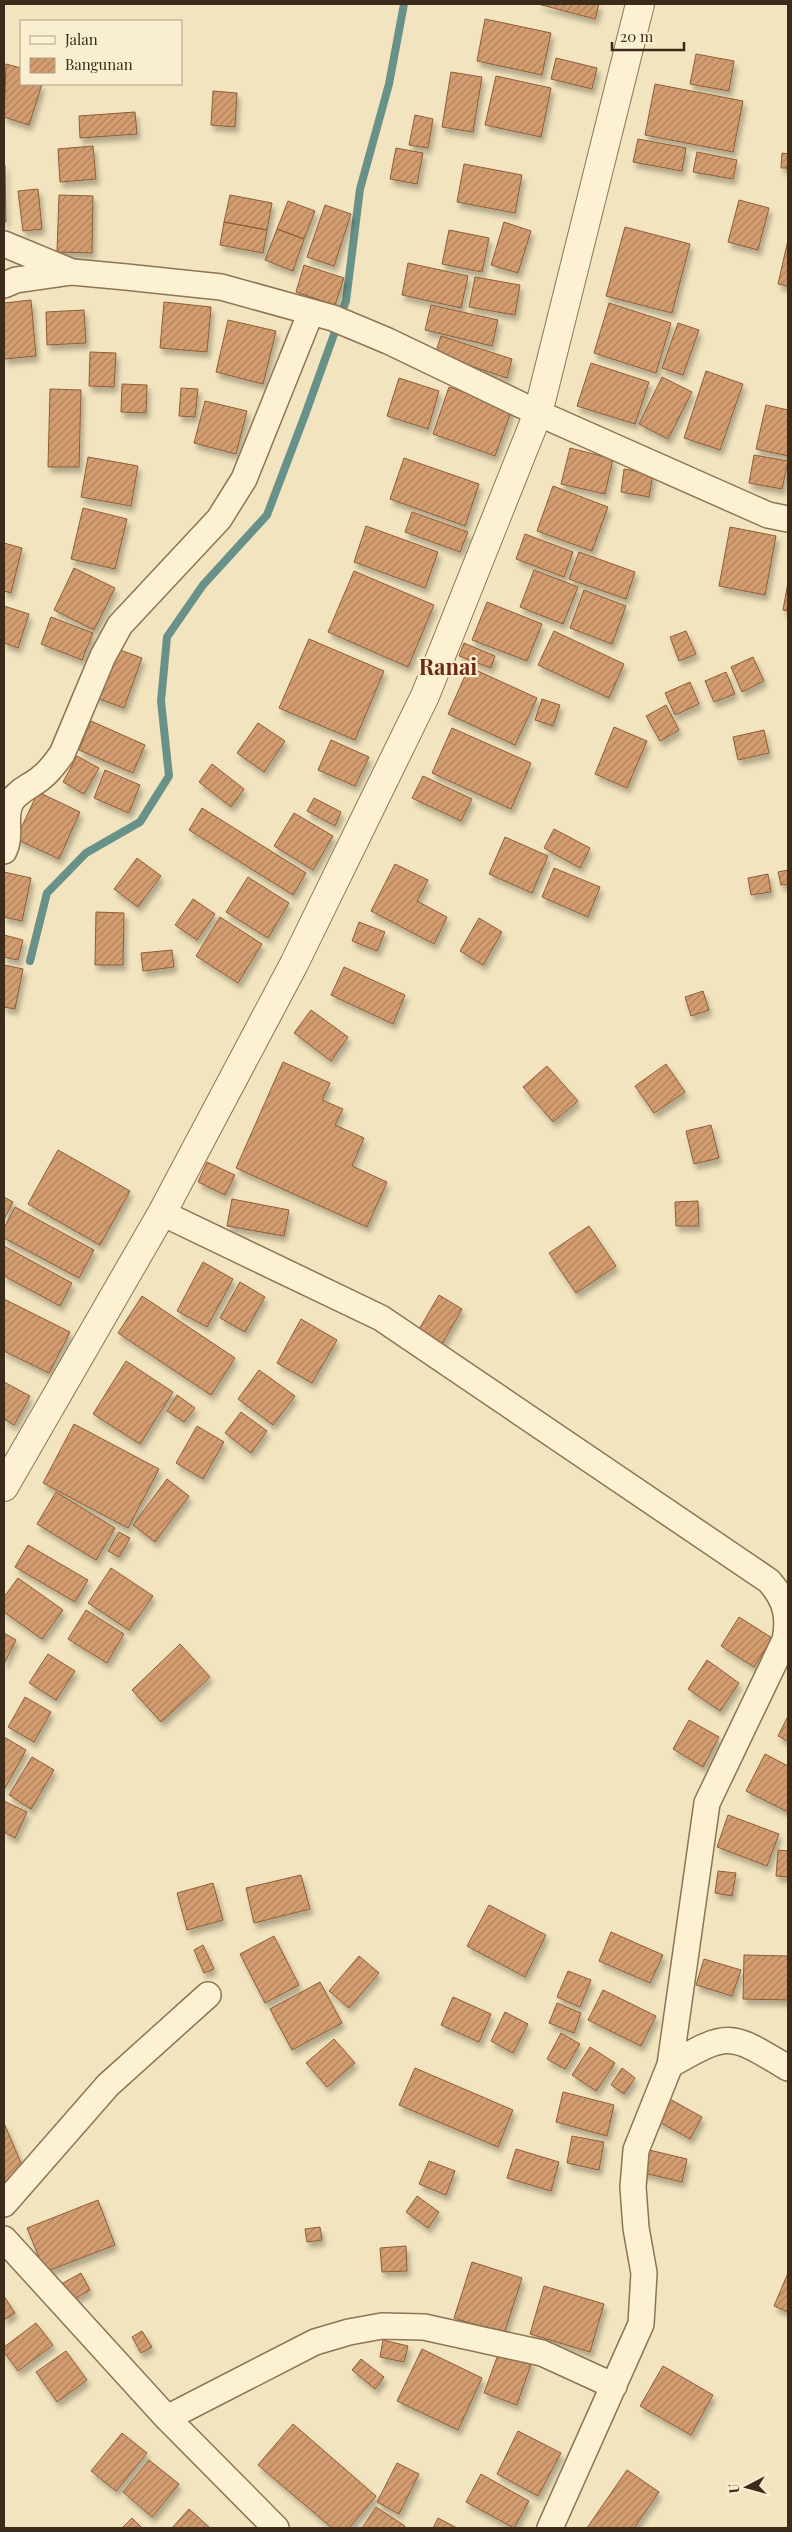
<svg xmlns="http://www.w3.org/2000/svg" width="792" height="2532" viewBox="0 0 792 2532" font-family="'Playfair Display',serif">
	<defs>
		<pattern id="building-hatch" width="6" height="6" patternUnits="userSpaceOnUse" patternTransform="scale(1.25)"><rect width="6" height="6" fill="#d49d70"/><path d="M-1 1l2-2M0 6l6-6M5 7l2-2" fill="none" stroke="#ad805b"/></pattern>
		<filter id="shadow"><feDropShadow dx="3" dy="5.5" stdDeviation="2.5" flood-color="#0004"/></filter>
	</defs>
	<rect width="100%" height="100%" fill="#f2e4be"/>
	<g fill="none" stroke-linecap="round" stroke-linejoin="round">
		<path stroke="#689289" stroke-width="8" d="M30,961l17,-68 39,-40 54,-31 29,-46 -8,-75 6,-64 36,-52 64,-70 38,-100 41,-114 14,-112 29,-105 15,-80"/>
	</g>
	<path fill="url(#building-hatch)" stroke="#8e5d38" filter="url(#shadow)" d="M538,4h61l-4,15z
		M485,19l66,14 -9,42 -65,-14z
		M696,54l38,7 -5,30 -39,-7z
		M556,58l41,10 -5,21 -41,-10z
		M6,64l15,4v16h21l-13,41 -25,-8z
		M451,72l31,5 -9,55 -31,-5z
		M496,76l55,12 -10,49 -56,-12z
		M655,84l88,17 -10,51 -88,-17z
		M213,91l24,2 -2,34 -24,-2z
		M135,112l2,22 -57,4 -1,-22z
		M415,115l18,4 -5,29 -19,-3z
		M638,139l48,9 -4,23 -49,-9z
		M93,146l3,33 -36,3 -2,-33z
		M396,148l27,5 -6,31 -27,-5z
		M697,152l40,8 -4,19 -40,-7z
		M782,153l6,1v14h-7z
		M464,164l58,11 -7,38 -58,-11z
		M4,165h1l1,57h-2z
		M38,189l4,40 -19,2 -5,-40z
		M59,195l34,1 -1,57 -35,-1z
		M230,195l42,8 -5,27 -43,-8z
		M739,200l30,8 -11,42 -30,-8z
		M288,201l27,10 -11,28 -27,-10z
		M325,205l26,9 -17,52 -27,-9z
		M224,222l43,8 -4,23 -43,-8z
		M504,222l27,9 -13,42 -27,-8z
		M625,227l65,17 -18,69 -66,-17z
		M277,229l27,10 -11,32 -28,-11z
		M449,230l40,8 -7,34 -40,-8z
		M788,240v46l-10,-2z
		M408,263l60,13 -7,32 -59,-13z
		M304,265l40,13 -9,27 -39,-13z
		M475,277l45,8 -5,30 -46,-8z
		M31,300l5,56 -32,3v-56z
		M164,302l47,5 -4,45 -47,-4z
		M609,303l62,20 -15,50 -62,-20z
		M431,305l67,15 -6,26 -67,-16z
		M84,310l2,33 -39,2 -1,-33z
		M228,320l48,11 -13,53 -47,-12z
		M678,323l21,7 -16,45 -21,-7z
		M441,336l71,23 -5,19 -72,-24z
		M90,352l26,1 -2,34 -25,-1z
		M591,363l58,19 -14,42 -58,-18z
		M706,371l37,13 -23,66 -36,-12z
		M662,377l30,15 -24,47 -29,-15z
		M399,378l40,13 -11,38 -41,-13z
		M122,384l25,1 -1,28 -25,-1z
		M449,387l63,22 -17,47 -62,-22z
		M181,388l17,1 -3,28 -16,-1z
		M50,389l31,1 -2,77h-31z
		M205,401l42,10 -11,43 -42,-11z
		M766,405l22,5v46l-32,-7z
		M570,448l43,11 -8,35 -44,-10z
		M754,455l34,6 -6,28 -33,-6z
		M88,457l50,9 -7,40 -50,-9z
		M404,458l75,26 -14,42 -75,-27z
		M624,469l29,5 -4,23 -28,-5z
		M553,486l55,21 -16,44 -55,-20z
		M83,508l44,11 -12,50 -44,-10z
		M412,512l56,20 -8,20 -55,-20z
		M366,526l72,26 -13,36 -71,-26z
		M730,527l46,9 -11,59 -46,-9z
		M525,534l48,18 -9,25 -48,-18z
		M4,543l18,5 -11,45 -7,-2z
		M579,552l56,20 -9,27 -57,-20z
		M74,568l41,20 -21,42 -40,-20z
		M534,570l44,17 -15,37 -43,-17z
		M354,571l80,34 -26,62 -80,-35z
		M788,582v29l-5,-1z
		M584,590l42,16 -14,38 -42,-16z
		M487,602l55,22 -15,37 -55,-21z
		M4,606l25,8 -11,34 -14,-5z
		M51,617l42,16 -11,27 -41,-16z
		M554,631l70,33 -15,34 -71,-33z
		M686,631l10,23 -17,7 -9,-24z
		M309,639l75,32 -29,69 -76,-32z
		M464,643l31,13 -4,12 -32,-12z
		M112,647l30,11 -18,50 -30,-11z
		M753,657l11,24 -22,11 -11,-25z
		M469,667l68,31 -22,47 -67,-31z
		M726,672l9,22 -21,8 -9,-21z
		M690,682l9,22 -24,11 -10,-22z
		M542,699l18,6 -7,21 -18,-6z
		M666,705l13,25 -19,11 -14,-25z
		M91,721l54,24 -12,28 -54,-23z
		M258,723l27,18 -21,31 -27,-19z
		M614,727l33,14 -20,47 -32,-14z
		M452,728l79,35 -20,46 -79,-36z
		M764,730l5,23 -31,7 -5,-23z
		M331,740l38,17 -14,29 -37,-16z
		M77,756l22,12 -15,26 -21,-12z
		M212,764l32,25 -13,18 -32,-25z
		M105,770l35,15 -11,28 -35,-15z
		M423,776l49,23 -11,22 -49,-23z
		M38,792l42,20 -21,47 -43,-20z
		M314,798l27,14 -6,14 -28,-15z
		M202,808l104,65 -13,22 -104,-65z
		M294,813l39,23 -20,34 -39,-24z
		M554,829l36,19 -10,20 -36,-20z
		M505,837l43,19 -16,37 -43,-19z
		M137,858l24,18 -23,31 -24,-18z
		M395,864l33,16 -11,21 30,16 -13,27 -63,-33z
		M554,868l46,19 -12,30 -46,-20z
		M788,870v14l-7,1 -3,-13z
		M4,872l27,6 -9,43 -18,-4z
		M768,874l3,18 -20,3 -3,-17z
		M248,877l41,26 -21,35 -42,-26z
		M193,899l22,15 -18,26 -22,-15z
		M96,912l28,1 -1,52h-28z
		M220,917l42,27 -24,39 -42,-27z
		M479,918l23,14 -19,33 -23,-14z
		M359,922l26,10 -8,19 -25,-10z
		M4,935l19,5 -5,20 -14,-3z
		M172,950l2,17 -31,4 -2,-18z
		M4,965l19,4 -8,40 -11,-2z
		M344,967l61,28 -12,29 -62,-29z
		M703,991l6,19 -18,6 -6,-19z
		M311,1010l37,27 -17,24 -37,-28z
		M283,1062l47,21 -8,17 21,9 -8,16 29,13 -12,28 35,16 -20,45 -131,-59z
		M666,1064l19,28 -31,21 -19,-27z
		M547,1066l31,35 -25,21 -30,-35z
		M711,1125l8,33 -25,6 -8,-33z
		M58,1150l72,41 -30,54 -72,-41z
		M207,1162l28,13 -10,20 -27,-13z
		M4,1197l9,5 -9,17z
		M232,1199l57,11 -5,26 -57,-10z
		M698,1201l1,25h-23l-1,-24z
		M15,1207l79,43 -15,28 -75,-40v-10z
		M589,1226l27,40 -40,27 -27,-40z
		M4,1246l68,37 -12,23 -56,-30z
		M203,1262l30,17 -26,48 -30,-16z
		M240,1282l25,15 -20,35 -25,-14z
		M439,1295l23,14 -20,35 -24,-13z
		M142,1296l93,62 -24,37 -93,-62z
		M4,1299l66,33 -21,41 -45,-22z
		M301,1319l36,21 -25,43 -35,-20z
		M126,1361l47,31 -33,52 -47,-30z
		M259,1370l36,26 -22,29 -35,-26z
		M4,1382l26,14 -16,29 -10,-6z
		M177,1395l18,13 -11,14 -17,-11z
		M241,1412l26,19 -16,22 -26,-20z
		M74,1424l85,45 -31,59 -85,-45z
		M197,1426l27,16 -21,37 -27,-16z
		M167,1479l22,17 -34,46 -22,-17z
		M56,1492l59,36 -19,32 -59,-36z
		M119,1532l11,6 -11,19 -11,-6z
		M28,1545l60,35 -13,22 -60,-35z
		M111,1568l42,28 -24,34 -41,-27z
		M18,1578l45,32 -21,29 -38,-27v-15z
		M86,1610l38,24 -17,29 -39,-24z
		M739,1617l33,21 -18,29 -33,-21z
		M4,1633l12,7 -12,24z
		M180,1644l30,33 -49,45 -29,-32z
		M48,1654l27,17 -19,29 -27,-17z
		M707,1660l32,23 -19,28 -32,-22z
		M25,1697l26,15 -17,30 -26,-15z
		M788,1716v25l-10,-5z
		M689,1720l30,17 -16,30 -30,-18z
		M4,1737l22,13 -22,40z
		M765,1754l23,12v46l-42,-21z
		M32,1757l22,13 -23,39 -22,-14z
		M4,1801l23,11 -12,26 -11,-6z
		M728,1815l51,19 -12,32 -50,-19z
		M778,1850l10,1v26l-12,-1z
		M718,1871l18,2 -4,23 -17,-3z
		M301,1875l9,34 -56,14 -8,-35z
		M213,1883l10,37 -36,10 -10,-37z
		M489,1905l57,30 -21,42 -58,-31z
		M611,1932l52,23 -13,28 -51,-22z
		M274,1936l25,49 -34,18 -25,-49z
		M203,1945l11,24 -10,4 -10,-23z
		M744,1955l44,1v44l-45,-1z
		M359,1956l20,17 -30,35 -20,-17z
		M704,1959l37,11 -9,26 -36,-11z
		M568,1971l23,9 -11,27 -23,-10z
		M320,1982l22,41 -50,27 -22,-41z
		M603,1990l53,26 -15,30 -53,-26z
		M453,1997l38,17 -12,28 -38,-17z
		M557,2003l24,10 -7,20 -25,-10z
		M505,2012l23,12 -15,29 -22,-12z
		M561,2033l19,11 -15,25 -18,-10z
		M334,2039l21,24 -28,24 -21,-24z
		M590,2047l25,16 -19,28 -24,-16z
		M415,2068l98,42 -15,37 -99,-42z
		M622,2068l13,10 -11,16 -13,-9z
		M563,2092l51,13 -7,31 -51,-14z
		M668,2098l34,19 -12,22 -34,-19z
		M4,2123l21,49 -21,10z
		M572,2136l32,6 -5,28 -32,-7z
		M516,2149l43,13 -8,29 -44,-13z
		M645,2149l42,10 -5,23 -42,-10z
		M429,2161l26,10 -9,24 -27,-11z
		M417,2196l22,16 -11,16 -22,-16z
		M98,2200l17,45 -70,27 -18,-44z
		M320,2227l2,13 -15,2 -2,-13z
		M406,2246l1,25 -25,1 -2,-24z
		M472,2262l50,16 -18,56 -50,-16z
		M81,2273l9,17 -18,10 -9,-17z
		M788,2273v39l-14,-6z
		M544,2286l60,18 -14,48 -60,-18z
		M4,2296l11,17 -11,7z
		M36,2323l17,22 -35,26 -14,-19v-5z
		M142,2331l10,16 -11,6 -9,-16z
		M383,2340l25,6 -4,16 -24,-5z
		M422,2349l60,29 -24,52 -61,-29z
		M500,2349l32,12 -15,44 -33,-12z
		M66,2351l21,29 -30,22 -21,-30z
		M361,2359l23,18 -9,12 -23,-19z
		M663,2366l50,29 -22,40 -51,-29z
		M293,2424l83,72 -27,32h-17l-74,-63z
		M518,2431l43,22 -23,43 -41,-22z
		M122,2433l25,20 -31,38 -25,-20z
		M149,2460l30,24 -27,33 -29,-25z
		M397,2463l22,11 -20,40 -22,-12z
		M627,2470l32,22 -25,36h-47z
		M481,2474l48,27 -15,27 -48,-26z
		M376,2507l29,19 -1,2h-42z
		M189,2509l21,19h-38z
		M132,2518l10,10h-20z
		M438,2518l19,10h-24z"/>
	<g fill="none" stroke-linecap="round" stroke-linejoin="round">
		<g stroke="#8d7455" stroke-width="28">
			<path id="minor" d="M4,244l68,28
				M4,285l12,-5 56,-8 54,5 95,10 112,31 55,23 150,72 230,102 20,4
				M4,851c8,-16 -1,-34 7,-49 7,-12 21,-16 31,-25 8,-6 14,-15 20,-23l41,-98 17,-31 99,-106 25,-40 67,-167
				M162,1213l219,105 388,263c16,18 21,35 16,59l-78,163 -37,262 -34,85 -3,37 3,41 8,45 -3,51 -91,204
				M670,2065c59,-34 60,-32 118,3
				M4,2204l104,-119 100,-90
				M4,2239l163,179 109,110
				M167,2418l148,-76 34,-10 33,-6 42,1 118,26 72,33"/>
		</g>
		<g stroke="#8d7455" stroke-width="30">
			<path id="tertiary" d="M4,1487l158,-274 132,-249 131,-268 113,-283 102,-409"/>
		</g>
		<use href="#minor" stroke="#fcf1d2" stroke-width="25"/>
		<use href="#tertiary" stroke="#fcf1d2" stroke-width="28"/>
	</g>
	<g text-anchor="middle" stroke-width="4.5" stroke-linejoin="round" paint-order="stroke">
		<g font-size="22" font-weight="bold" fill="#6b2a16" stroke="#f9eecf">
			<text x="448" y="675">Ranai</text>
		</g>
	</g>
	<rect width="792" height="2532" fill="none" stroke="#3a2b1b" stroke-width="10"/>
	<rect x="20" y="20" width="162" height="65" fill="#f9eecf" stroke="#ada087"/>
	<rect x="30" y="36" width="25" height="8" fill="#fcf1d2" stroke="#ada087"/>
	<text x="65" y="45" font-size="15" fill="#3a2b1b">Jalan</text>
	<rect x="30" y="58" width="25" height="15" fill="url(#building-hatch)" stroke="#ada087"/>
	<text x="65" y="70" font-size="15" fill="#3a2b1b">Bangunan</text>
	<g transform="translate(747 2487) rotate(264)" stroke="#f9eecf" stroke-width="4" paint-order="stroke">
	<path d="M0-4L9 19L0 12L-9 19Z" fill="#3a2b1b"/>
	<text y="-8" font-size="14" font-weight="bold" text-anchor="middle" fill="#3a2b1b">U</text>
	</g>
	<path d="M612 42v8h72v-8" fill="none" stroke="#3a2b1b" stroke-width="2.5"/>
	<text x="620" y="42" font-size="15" fill="#3a2b1b" stroke="#f9eecf" stroke-width="4" paint-order="stroke">20 m</text>
</svg>
